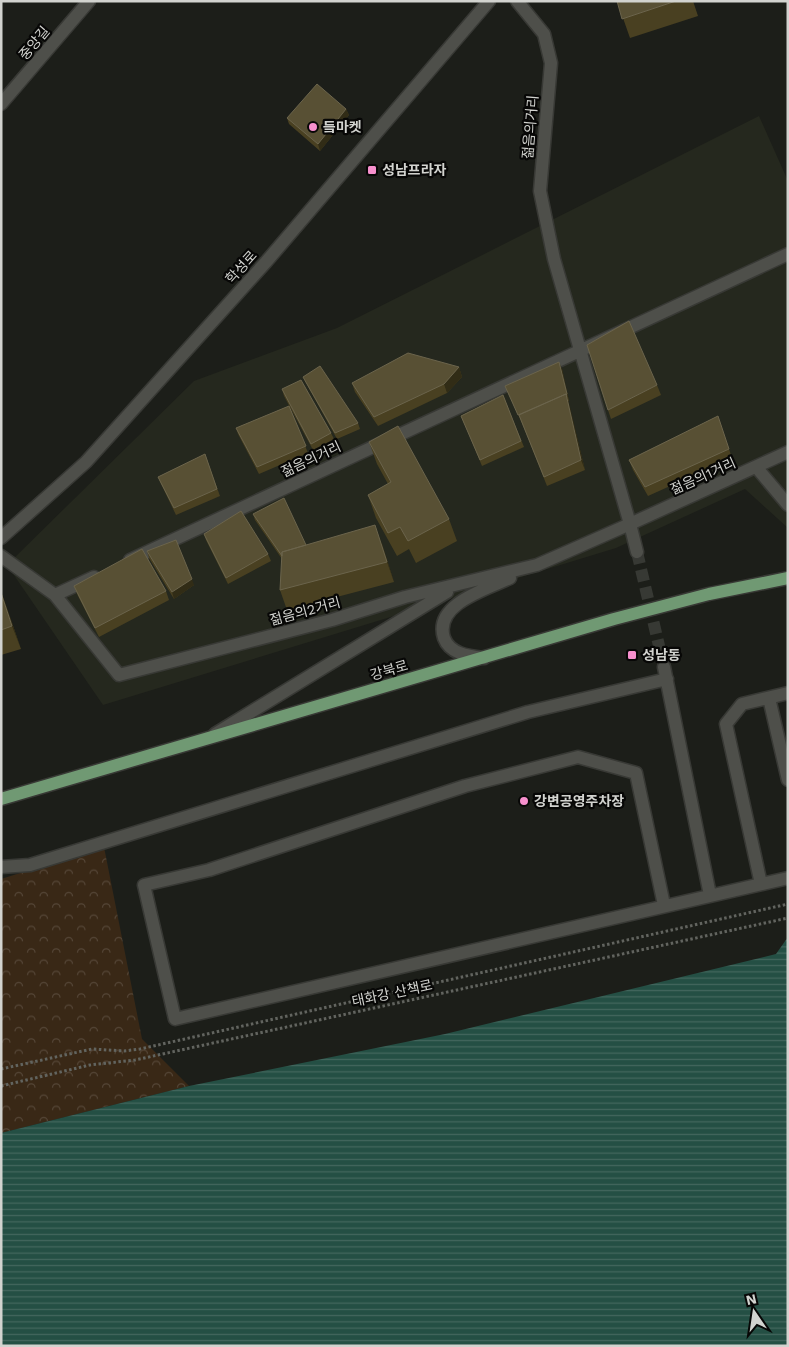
<svg xmlns="http://www.w3.org/2000/svg" width="789" height="1347" viewBox="0 0 789 1347" font-family="'Work Sans','Noto Sans KR',sans-serif">
	<defs>
		<pattern id="park-crowns" width="20" height="18" patternUnits="userSpaceOnUse" patternTransform="scale(1.25)"><rect width="20" height="18" fill="#392816"/><path d="M2 6a3 3 0 1 1 6 0M12 15a3 3 0 1 1 6 0" fill="none" stroke="#554637"/></pattern>
		<pattern id="water-rules" width="6" height="5" patternUnits="userSpaceOnUse" patternTransform="scale(1.25)"><rect width="6" height="5" fill="#244f44"/><path d="M0 2.5h6" fill="none" stroke="#43675e"/></pattern>
	</defs>
	<rect width="100%" height="100%" fill="#1c1e19"/>
	<path fill="#25281e" d="M759,116l29,65v347l-43,-39 -129,59 -513,157 -96,-140 187,-184 143,-53z"/>
	<path fill="url(#park-crowns)" d="M104,847l38,192 47,47 -188,47v-254z"/>
	<path fill="url(#water-rules)" d="M788,937v409h-787v-213l188,-47 256,-52 331,-80z"/>
	<g fill="none" stroke-linecap="round" stroke-linejoin="round">
		<path stroke="#373934" stroke-width="12" stroke-dasharray="12 6" stroke-linecap="butt" d="M637,552l27,115"/>
		<g stroke="#383935" stroke-width="15">
			<path id="minor" d="M517,1l27,33 7,29 -11,128 14,68 76,265 158,-72
				M1,104l88,-103
				M757,468l31,37
				M1,538l85,-76 180,-200 223,-261
				M1,556l54,39 64,80 213,-55 73,-23 132,-32 93,-41 7,28
				M130,560l658,-306
				M55,595l39,-18
				M484,658c-16,-2 -34,-4 -40,-20 -11,-34 43,-49 66,-60
				M664,667l46,228
				M769,698l19,82
				M215,734l232,-142
				M1,867l29,-2 498,-153 139,-33
				M761,884l-35,-160 16,-20 46,-11
				M664,905l-28,-132 -58,-16 -113,29 -256,84 -65,15 31,134 613,-141"/>
		</g>
		<g stroke="#383935" stroke-width="15">
			<path id="major" d="M1,799l613,-180 95,-25 79,-16"/>
		</g>
		<path stroke="#62645f" stroke-width="3" stroke-dasharray="2.5 2.5" stroke-linecap="butt" d="M1,1069l91,-20 32,2 16,-2 648,-145
			M1,1086l89,-21 45,-5 653,-142"/>
		<use href="#minor" stroke="#4e4f4a" stroke-width="12"/>
		<use href="#major" stroke="#709973" stroke-width="12"/>
	</g>
	<path fill="#494021" d="M617,1h76l5,15 -68,22z
		M346,109l3,6 -29,36 -31,-27 -2,-6z
		M459,367l3,10 -15,16 -69,33 -23,-34 -3,-9z
		M562,369l7,32h-1l17,69 -38,16 -26,-65 -16,-35z
		M303,377l55,46 2,6 -23,10 -31,-56z
		M657,385l4,10 -50,24 -3,-9z
		M282,389l49,44 3,6 -21,11 -29,-54z
		M503,395l21,52 -42,19 -21,-50z
		M289,406l19,47 -49,21 -21,-40 -2,-6z
		M718,416l14,42 -84,38 -15,-26 -4,-10z
		M369,442l80,77 8,22 -41,22 -7,-14 -12,7 -21,-38 -8,-23 20,-11 -11,-20z
		M205,454l15,42 -44,19 -15,-31 -3,-7z
		M253,514l53,31 76,-1 12,38 -107,28 -7,-20 2,-31 -27,-39z
		M204,534l64,20 3,7 -43,23 -22,-44z
		M147,551l47,34 -20,14 -25,-41z
		M74,586l92,5 3,9 -70,37 -21,-41z
		M1,591l20,58 -20,6z"/>
	<path fill="#312c16" d="M346,109l3,6 -29,36 -2,-7z
		M559,362l3,7 7,32 -2,-7z
		M459,367l3,10 -15,16 -3,-9z
		M566,394l3,9 16,67 -4,-10z
		M375,525l7,19 12,38 -7,-20z
		M192,579l2,6 -20,14 -2,-7z
		M1,591l20,58 -9,-23z"/>
	<path fill="#585034" stroke="#6b644c" d="M617,1h59l-54,18z
		M317,84l29,25 -28,35 -31,-26z
		M629,321l28,64 -49,25 -21,-65z
		M408,353l51,14 -15,17 -70,33 -22,-34z
		M559,362l8,32 -1,1v-1l-48,21 -13,-29z
		M320,366l38,57 -23,10 -32,-56z
		M301,380l30,53 -20,11 -29,-55z
		M566,394l15,66 -37,17 -25,-62z
		M503,395l18,46 -41,19 -19,-44z
		M289,406l17,40 -49,21 -21,-39z
		M718,416l11,33 -84,38 -16,-27z
		M398,426l51,93 -41,22 -8,-14 -12,6 -20,-38 23,-13 -22,-40z
		M205,454l12,35 -43,19 -16,-31z
		M284,498l22,47 -24,7v4l-29,-42z
		M241,511l27,43 -42,24 -22,-44z
		M375,525l12,37 -107,28 2,-38z
		M176,540l16,39 -20,13 -25,-41z
		M142,549l24,42 -71,37 -21,-42z
		M1,593l11,33 -11,4z"/>
	<g fill="#f790cd" stroke="#070706" stroke-width="2">
		<circle cx="313" cy="127" r="5"/>
		<rect x="367" y="165" width="10" height="10" rx="2.5"/>
		<rect x="627" y="650" width="10" height="10" rx="2.5"/>
		<circle cx="524" cy="801" r="5"/>
	</g>
	<g text-anchor="middle" stroke-width="4.5" stroke-linejoin="round" paint-order="stroke">
		<g font-size="14" fill="#d2d3cf" stroke="#070706">
			<text transform="translate(34 43) rotate(-50)" y="5">중앙길</text>
			<text transform="translate(530 127) rotate(-85)" y="5">젊음의거리</text>
			<text transform="translate(241 267) rotate(-48)" y="5">학성로</text>
			<text transform="translate(311 459) rotate(-25)" y="5">젊음의거리</text>
			<text transform="translate(703 476) rotate(-24)" y="5">젊음의1거리</text>
			<text transform="translate(305 611) rotate(-15)" y="5">젊음의2거리</text>
			<text transform="translate(389 670) rotate(-16)" y="5">강북로</text>
			<text transform="translate(392 993) rotate(-12)" y="5">태화강 산책로</text>
		</g>
		<g font-size="14" font-weight="bold" fill="#d2d3cf" stroke="#070706" text-anchor="start">
			<text x="323" y="132">듴마켓</text>
			<text x="382" y="175">성남프라자</text>
			<text x="642" y="660">성남동</text>
			<text x="534" y="806">강변공영주차장</text>
		</g>
	</g>
	<rect width="789" height="1347" fill="none" stroke="#d2d3cf" stroke-width="5"/>
	<g transform="translate(754 1312) rotate(347)" stroke="#070706" stroke-width="4" paint-order="stroke">
	<path d="M0-4L9 19L0 12L-9 19Z" fill="#d2d3cf"/>
	<text y="-8" font-size="14" font-weight="bold" text-anchor="middle" fill="#d2d3cf">N</text>
	</g>
</svg>
